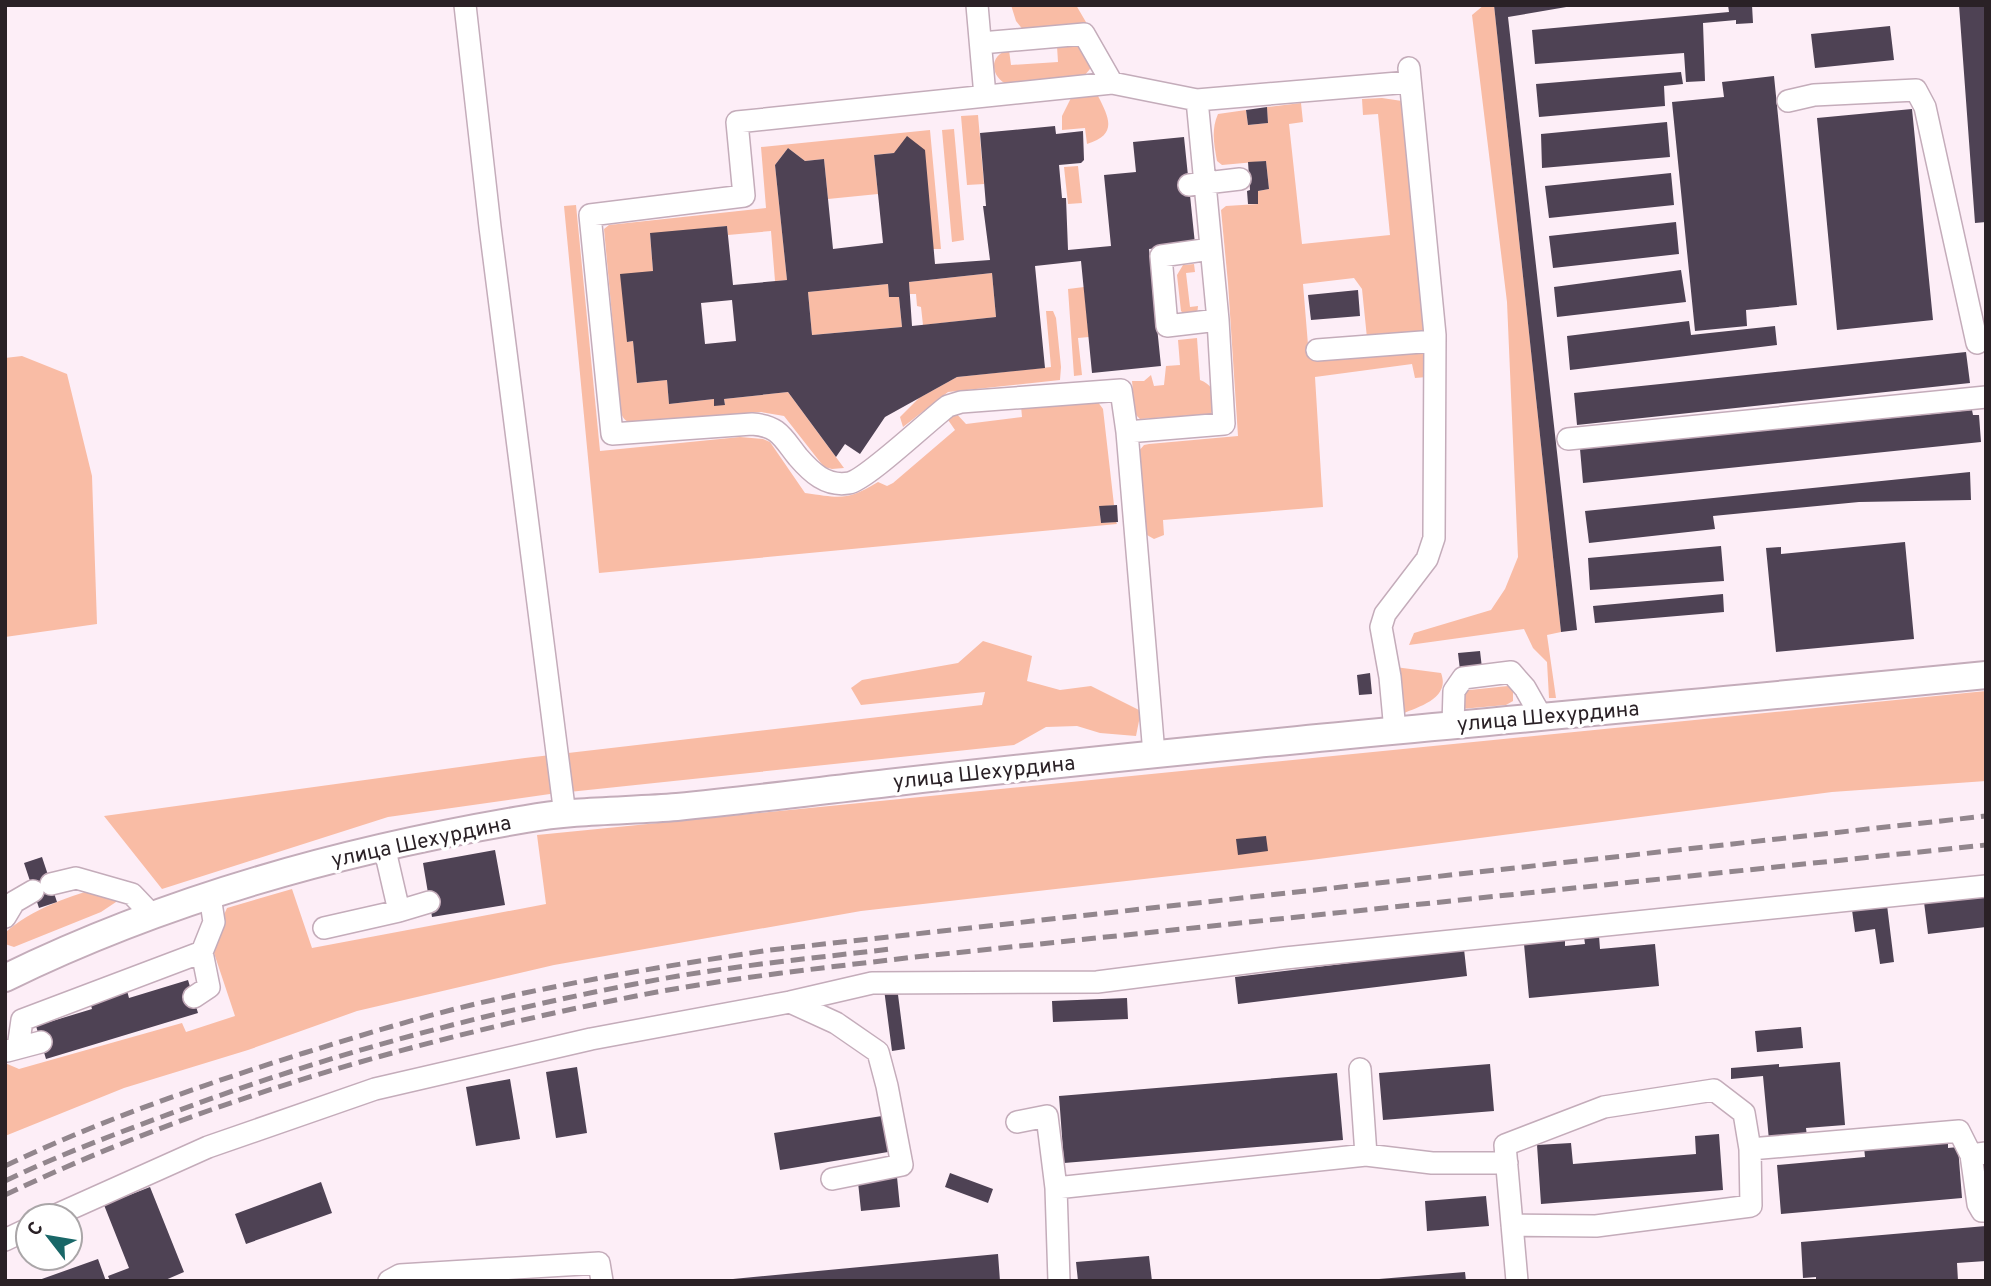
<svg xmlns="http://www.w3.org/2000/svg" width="1991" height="1286" viewBox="0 0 1991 1286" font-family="Overpass,sans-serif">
	<rect width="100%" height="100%" fill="#fdeef7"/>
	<path fill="#f9bca5" d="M1011,5h65l14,24 -66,2 -8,-10z
		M1484,5h10l67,627 -14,3 9,63h-7l-2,-36 -14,-14 -9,-19 -115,16 5,-12 77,-23 14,-21 13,-32 -11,-255 -35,-287z
		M1079,43l14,19 -3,7 -6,7 -75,9c-19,-7 -21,-30 0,-35l2,15 47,-3 -1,-16z
		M1098,96c12,23 19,39 -11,48l-2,-16 -23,2v-14l9,-18z
		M1382,98l20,3 22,231 -57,6 -5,-49 -8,-11 -51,6 6,73 96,-7 18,2 7,9 -3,16 -12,1 -3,-14 -97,13 8,130 -160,13 1,15 -10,4 -7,-4 -9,-83 6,-7 5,-1 89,-8 -10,-153 -7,-73 5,-4 32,-2v-13l11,-2 -3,-28 -44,4 -5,-4c-3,-17 -6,-31 1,-47l28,-4 2,15 20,-2 -1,-16 34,-4 2,19 -14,2 13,120 88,-9 -12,-121 -15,1 -1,-16z
		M978,115l6,69 -17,1 -6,-69z
		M954,129l10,111 -12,2 -10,-112z
		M930,130l11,119h-8l-39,-96 -20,2 4,39 -50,5 -4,-40 -19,2 -17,-13 -13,17 12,115 -12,1 -4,-50 -43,4 -1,-9 -77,8 3,37 -25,71 5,-1 4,42 30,-3 2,24 45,-5v6h11l-1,-6 64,-7 56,76 -12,1 -8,-2 -40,-51 -23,-4 -127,11c-8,-1 -10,-3 -13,-10l-17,-184 5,-4 157,-17 -5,-61z
		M1078,166l4,37 -14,1 -4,-37z
		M576,205l24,246 140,-14 23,2 7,3 35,51c36,5 42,8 73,-11l9,4 6,-3 62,-53 -9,-13 8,-6 12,13 56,-7 -1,-11 74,-8 8,11 11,96 -15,2 2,16 15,-1 1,2 -518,49 -35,-367z
		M1194,264l1,8 -9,1 4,34 8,-1 -1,9 -10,2 -6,-6 -4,-36 6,-10z
		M992,273l4,44 -73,8 -2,-18 -4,-1 -1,-12h-6l-1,-12z
		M888,284l1,13h10l3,30 -90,8 -4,-43z
		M1084,287l5,50 -11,1 4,37 -8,1 -6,-87z
		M1046,311h7l3,7 5,49 -1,13 -112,12 -45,35 -3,-10 19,-19 38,-21 94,-10z
		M1197,338l3,42c16,6 17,19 11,34l-71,5 -5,-5 -3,-33h12l7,-6 3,11 10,-1 2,-19 14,-1 -2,-25z
		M22,356l45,18 25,102 5,148 -92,13v-279z
		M983,641l49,15 -5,25 33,9 31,-4 50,25 -5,25 -36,-3 -23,-7 -31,1 -32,18 -464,49 -162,23 -226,72 -58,-73 421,-58 457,-53 3,-13 -124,13 -10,-17 11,-8 96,-17z
		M1395,667l46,6c10,26 -24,34 -42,42z
		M1508,686l5,4v11l-7,4 -45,4 -1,-18z
		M1986,691v90l-154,11 -521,68 -450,51 -307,54 -197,46 -109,39 -124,38 -119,48v-73l14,6 163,-46 4,9 49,-16 -24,-72 16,-36 65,-19 20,59 234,-44 -9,-69z
		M106,886l11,7 -1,9 -15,10 -87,35 -9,-3v-11c26,-24 67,-38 101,-47z"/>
	<path fill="#4e4254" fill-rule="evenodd" d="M1494,5h84l-70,12 69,613 -16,2z
		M1728,5h24l1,18 -17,1v-4l-33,3 2,58 -19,1 -2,-29 -149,11 -3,-34 197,-18z
		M1959,5h27v217l-11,1z
		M1890,26l4,34 -79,8 -4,-34z
		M1681,72l2,12 -19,2 1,20 -126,11 -3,-33z
		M1774,76l23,229 -51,5 1,16 -52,5 -23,-229 52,-5 -2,-15z
		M1267,107l1,16 -20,2 -2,-15z
		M1912,109l21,211 -96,10 -20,-212z
		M1667,122l3,35 -128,11 -1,-34z
		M1055,126l1,8 27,-3 1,29 -3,3 -22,2 3,33h4l2,52 43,-4 -7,-71 32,-3 -3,-30 51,-5 11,107 -46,5 12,117 -69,7 -11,-112 -46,5 10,102 -88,9 -72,40 -25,37 -15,-10 -9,13 -48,-65 -64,7 1,6 -11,1v-7l-45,5 -2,-24 -30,3 -4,-42 -6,1 -7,-68 33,-3 -3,-38 77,-7 6,59 54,-5 -12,-115 13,-17 17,13 19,-2 9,90 50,-6 -9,-88 20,-2 13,-17 18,14 10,114 55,-4 -7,-54h3l-6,-73zM992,273l4,44 -84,9 -3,-44zM888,284l1,13h10l3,30 -90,8 -4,-43zM732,300l4,41 -31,3 -4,-41z
		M1266,161l3,28 -11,2v13h-10l-1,-13 3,-1 -2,-28z
		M1671,173l3,32 -125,13 -4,-32z
		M1676,222l3,32 -126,14 -4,-32z
		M1681,270l5,32 -129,15 -3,-30z
		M1358,290l2,26 -49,4 -3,-25z
		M1689,321l2,14 84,-9 2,19 -207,25 -3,-34z
		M1966,352l4,31 -393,42 -3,-32z
		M1972,410l1,5h6l2,27 -398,41 -3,-34z
		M1970,472l1,28 -112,2 -146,14 2,13 -126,14 -4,-32z
		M1117,505l1,17 -17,1 -2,-17z
		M1905,542l9,97 -138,13 -10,-104 15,-1v7z
		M1721,546l3,35 -134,9 -2,-32z
		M1723,594l1,18 -129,11 -2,-17z
		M1480,651l2,17 -22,2 -2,-17z
		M1370,673l2,21 -13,1 -2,-20z
		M1266,836l2,15 -30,4 -2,-16z
		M495,850l10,55 -73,12 -9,-54z
		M42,857l15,45 -18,6 -15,-45z
		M1986,896v31l-58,7 -4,-32z
		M1887,905l7,57 -14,2 -5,-35 -20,3 -3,-22z
		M1599,936l1,13 55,-5 4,42 -130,12 -5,-54 41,-4v6l20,-2 -1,-7z
		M1464,949l3,27 -229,28 -3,-27z
		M188,980l10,33 -152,46 -10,-33 56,-17 -3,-11 37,-11 3,11z
		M897,987l8,62 -13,2 -8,-62z
		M1127,998l1,21 -75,3 -1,-21z
		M1801,1027l2,21 -46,4 -2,-21z
		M1840,1062l5,63 -39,3 1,9 -38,3 -6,-64 -32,3v-11l48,-4v3z
		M1490,1064l4,47 -111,9 -4,-47z
		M577,1067l10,66 -31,5 -10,-66z
		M1337,1073l6,67 -279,23 -5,-67z
		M510,1079l10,60 -44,7 -10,-59z
		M882,1116l6,36 -108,18 -6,-37z
		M1719,1134l4,56 -182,14 -4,-59 34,-2 2,21 123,-10 -1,-18z
		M1948,1140v8l10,-1 4,51 -181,16 -4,-49 88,-8 -1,-10z
		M950,1173l43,16 -5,14 -43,-16z
		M897,1177l3,30 -39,4 -3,-29z
		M321,1182l11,31 -86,31 -11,-30z
		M150,1187l34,85 -21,9h-53l-2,-5 21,-8 -25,-63z
		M1486,1196l3,30 -62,5 -2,-30z
		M1986,1226v35l-29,2 1,18h-142v-4l-13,1 -2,-36z
		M998,1254l2,27h-267v-2z
		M1149,1256l3,25h-74l-2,-19z
		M98,1259l8,22h-66l-1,-1z
		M1465,1272l1,9h-87v-2z"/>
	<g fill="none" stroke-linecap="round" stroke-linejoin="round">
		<g stroke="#c4acba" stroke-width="24">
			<path id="minor" d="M465,5l25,222 75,588
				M977,5l8,91
				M981,43l103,-9 28,49
				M1197,100l213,-18
				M1788,101l26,-6 102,-5 9,17 52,236
				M1189,185l51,-6
				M1211,249l-50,7 6,70 51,-6
				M1317,350l118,-9
				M1127,432l-6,-42 -160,12 -13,4c-20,15 -82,74 -99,77 -23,4 -38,-11 -51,-26 -16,-20 -19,-31 -46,-33l-140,10 -22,-219 154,-19 -7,-74 375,-39 85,17 21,220 6,104 -97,8 27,322
				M1568,439l418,-42
				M1453,725l1,-34 9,-13 48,-6 14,16 17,30
				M1395,731l-5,-54 -9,-50 4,-13 42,-55 7,-21 1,-203 -26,-267
				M51,884l25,-6 56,16 20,21
				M399,911l30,-9
				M5,917l9,-15 19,-11
				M324,928l75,-17 -15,-65
				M194,997l15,-10 -7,-35
				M790,1002l46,21 42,29 9,34 15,79 -70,14
				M18,1048l4,-28 180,-68 12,-30 -4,-26
				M7,1051l34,-9
				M1360,1069l6,86
				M1017,1122l30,-6 9,72 3,93
				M1750,1149l209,-18 12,24 15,-2
				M1971,1155l7,49 4,7h4
				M1056,1188l310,-33 66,8h75
				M54,1216l154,-69 167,-58 216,-50 199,-37 82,-19 225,-1 188,-24 701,-72
				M1512,1225l84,1 155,-20 -1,-57 -6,-36 -30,-23 -110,17 -99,38 12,136
				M5,1240l23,-11
				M389,1281l11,-6 199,-12 3,18"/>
		</g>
		<g stroke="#c4acba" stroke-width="30">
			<path id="major" d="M5,978c163,-80 342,-129 521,-159 49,-9 101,-8 151,-12 70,-7 141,-16 211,-24 365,-42 732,-72 1098,-108"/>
		</g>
		<use href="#minor" stroke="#fff" stroke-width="21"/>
		<use href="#major" stroke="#fff" stroke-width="26"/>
		<path stroke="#92868d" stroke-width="5" stroke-dasharray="14 7" stroke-linecap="butt" d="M5,1166c96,-46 197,-81 299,-113 62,-19 125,-39 189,-53 92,-21 185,-36 277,-50l1216,-134
			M5,1181c62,-30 127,-53 191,-77 143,-52 289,-91 439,-120 84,-17 171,-25 256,-35
			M5,1195c198,-95 417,-157 631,-199 92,-18 186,-28 279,-39l1071,-112"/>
	</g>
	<g text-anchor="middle" stroke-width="7" stroke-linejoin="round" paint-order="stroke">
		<g font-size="21" fill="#2a2126" stroke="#fff">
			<text transform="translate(1548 716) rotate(-5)" y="7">улица Шехурдина</text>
			<text transform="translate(984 772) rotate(-6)" y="7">улица Шехурдина</text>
			<text transform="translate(421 841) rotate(-12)" y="7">улица Шехурдина</text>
		</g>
	</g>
	<rect width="1991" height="1286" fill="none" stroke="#2a2126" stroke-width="14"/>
	<g transform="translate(49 1237) rotate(301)"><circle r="33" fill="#ffffff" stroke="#aaa6a8" stroke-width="2"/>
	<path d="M0-5L12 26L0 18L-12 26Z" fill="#196768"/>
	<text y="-10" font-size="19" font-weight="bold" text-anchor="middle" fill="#2a2126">С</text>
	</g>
</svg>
